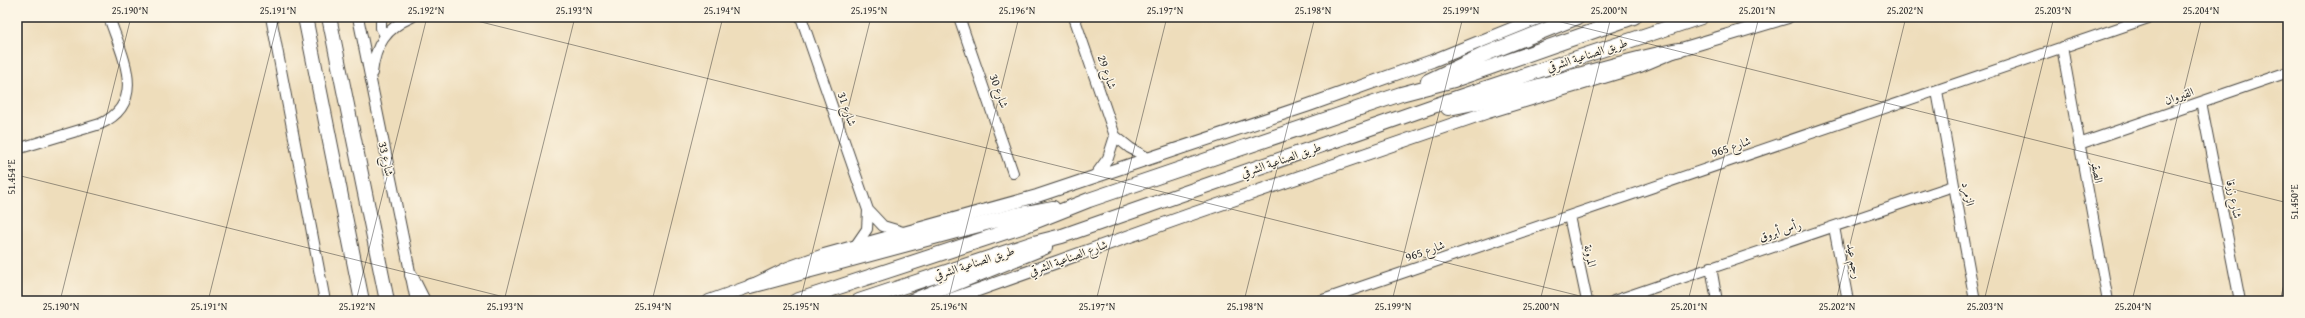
<svg xmlns="http://www.w3.org/2000/svg" width="2305" height="318" viewBox="0 0 2305 318" font-family="'Gentium Book Plus',Amiri,serif">
	<rect width="100%" height="100%" fill="#fcf5e5"/>
	<filter id="ink" filterUnits="userSpaceOnUse"><feTurbulence type="fractalNoise" baseFrequency=".025" numOctaves="2"/><feDisplacementMap in="SourceGraphic" scale="8" xChannelSelector="R" yChannelSelector="G"/><feConvolveMatrix kernelMatrix="1 2 1 2 8 2 1 2 1" color-interpolation-filters="sRGB"/></filter>
	<filter id="wash" filterUnits="userSpaceOnUse"><feTurbulence type="fractalNoise" baseFrequency=".012" numOctaves="4" result="noise"/><feDisplacementMap in="SourceGraphic" scale="16" xChannelSelector="R" yChannelSelector="G"/><feGaussianBlur stdDeviation="0.9" result="paint"/><feColorMatrix in="noise" values="0 0 0 0 0 0 0 0 0 0 0 0 0 0 0 0 0 1.4 0 .05"/><feComposite in="paint" operator="in"/></filter>
	<g filter="url(#wash)">
		<rect width="100%" height="100%" fill="#edb"/>
	</g>
	<g filter="url(#ink)">
		<g fill="none" stroke-linecap="round" stroke-linejoin="round">
			<g stroke="#484641" stroke-width="12">
				<path id="minor" d="M271,17l54,284
					M358,17l58,284
					M381,17v11l4,7
					M801,17l67,193 15,16 20,6
					M959,17l54,156
					M1074,17l41,119 15,12 18,10
					M2062,47l46,254
					M372,73c3,-28 14,-45 40,-56
					M1937,91l38,210
					M2201,102l39,199
					M2079,144l209,-72
					M17,149l83,-25c49,-22 21,-70 9,-107
					M1094,177l14,-19 7,-22
					M1569,216l18,85
					M1834,227l14,74
					M856,245l11,-16 1,-19
					M1711,267l6,34
					M1320,301l831,-284
					M1614,301l339,-115"/>
			</g>
			<g stroke="#484641" stroke-width="14">
				<path id="major" d="M411,275l13,26
					M709,301l42,-15 37,-18 36,-13 213,-59 272,-91 123,-44 109,-44
					M947,301l242,-86 299,-103 152,-46 38,-16 110,-33"/>
			</g>
			<g stroke="#484641" stroke-width="16">
				<path id="highway" d="M305,17l57,284
					M329,17l58,284
					M1428,81l55,-26 95,-38
					M1448,108c78,-14 152,-43 230,-58
					M751,286l265,-71 37,-7
					M796,301l225,-74 68,-27 312,-106 53,-14 180,-63
					M859,301l175,-58 28,-7 397,-139 242,-80
					M912,301l133,-54"/>
			</g>
			<use href="#minor" stroke="#fff" stroke-width="10"/>
			<use href="#major" stroke="#fff" stroke-width="12"/>
			<use href="#highway" stroke="#fff" stroke-width="14"/>
		</g>
	</g>
	<path fill="none" stroke="#2b2b2b" stroke-width="1" stroke-opacity="0.45" d="M461,17l1139,284M1541,17l747,186M17,175l503,126M60,301l71,-284M208,301l71,-284M356,301l71,-284M504,301l71,-284M652,301l71,-284M800,301l71,-284M948,301l71,-284M1096,301l71,-284M1244,301l71,-284M1392,301l71,-284M1540,301l71,-284M1688,301l71,-284M1836,301l70,-284M1984,301l70,-284M2132,301l70,-284M2280,301l8,-34"/>
	<g text-anchor="middle" stroke-width="3" stroke-linejoin="round" paint-order="stroke">
		<g font-size="12" fill="#2b2b2b" stroke="#fcf5e5">
			<text transform="translate(1587 55) rotate(-18)" y="4">طريق الصناعية الشرقي</text>
			<text transform="translate(1107 72) rotate(71)" y="4">شارع 29</text>
			<text transform="translate(999 91) rotate(71)" y="4">شارع 30</text>
			<text transform="translate(2179 96) rotate(-19)" y="4">القيروان</text>
			<text transform="translate(847 109) rotate(71)" y="4">شارع 31</text>
			<text transform="translate(1731 147) rotate(-19)" y="4">شارع 965</text>
			<text transform="translate(386 159) rotate(78)" y="4">شارع 33</text>
			<text transform="translate(1281 160) rotate(-19)" y="4">طريق الصناعية الشرقي</text>
			<text transform="translate(2097 172) rotate(80)" y="4">الصقر</text>
			<text transform="translate(1968 194) rotate(79)" y="4">الزمرد</text>
			<text transform="translate(2234 199) rotate(79)" y="4">شارع زرقا</text>
			<text transform="translate(1780 231) rotate(-18)" y="4">رأس أبروق</text>
			<text transform="translate(1425 251) rotate(-19)" y="4">شارع 965</text>
			<text transform="translate(1590 256) rotate(78)" y="4">المرونة</text>
			<text transform="translate(1068 258) rotate(-20)" y="4">شارع الصناعية الشرقي</text>
			<text transform="translate(1854 261) rotate(79)" y="4">رجم عيد</text>
			<text transform="translate(974 263) rotate(-18)" y="4">طريق الصناعية الشرقي</text>
		</g>
	</g>
	<rect width="2305" height="318" fill="none" stroke="#fcf5e5" stroke-width="44"/>
	<rect x="22" y="22" width="2261" height="274" fill="none" stroke="#2b2b2b" stroke-width="1.5"/>
	<g font-size="10" text-anchor="middle" fill="#2b2b2b">
		<text x="130" y="14">25.190°N</text>
		<text x="278" y="14">25.191°N</text>
		<text x="426" y="14">25.192°N</text>
		<text x="574" y="14">25.193°N</text>
		<text x="722" y="14">25.194°N</text>
		<text x="869" y="14">25.195°N</text>
		<text x="1017" y="14">25.196°N</text>
		<text x="1165" y="14">25.197°N</text>
		<text x="1313" y="14">25.198°N</text>
		<text x="1461" y="14">25.199°N</text>
		<text x="1609" y="14">25.200°N</text>
		<text x="1757" y="14">25.201°N</text>
		<text x="1905" y="14">25.202°N</text>
		<text x="2053" y="14">25.203°N</text>
		<text x="2201" y="14">25.204°N</text>
		<text transform="translate(11 177) rotate(-90)" y="4">51.454°E</text>
		<text transform="translate(2294 202) rotate(-90)" y="4">51.450°E</text>
		<text x="61" y="310">25.190°N</text>
		<text x="209" y="310">25.191°N</text>
		<text x="357" y="310">25.192°N</text>
		<text x="505" y="310">25.193°N</text>
		<text x="653" y="310">25.194°N</text>
		<text x="801" y="310">25.195°N</text>
		<text x="949" y="310">25.196°N</text>
		<text x="1097" y="310">25.197°N</text>
		<text x="1245" y="310">25.198°N</text>
		<text x="1393" y="310">25.199°N</text>
		<text x="1541" y="310">25.200°N</text>
		<text x="1689" y="310">25.201°N</text>
		<text x="1837" y="310">25.202°N</text>
		<text x="1985" y="310">25.203°N</text>
		<text x="2133" y="310">25.204°N</text>
	</g>
</svg>
